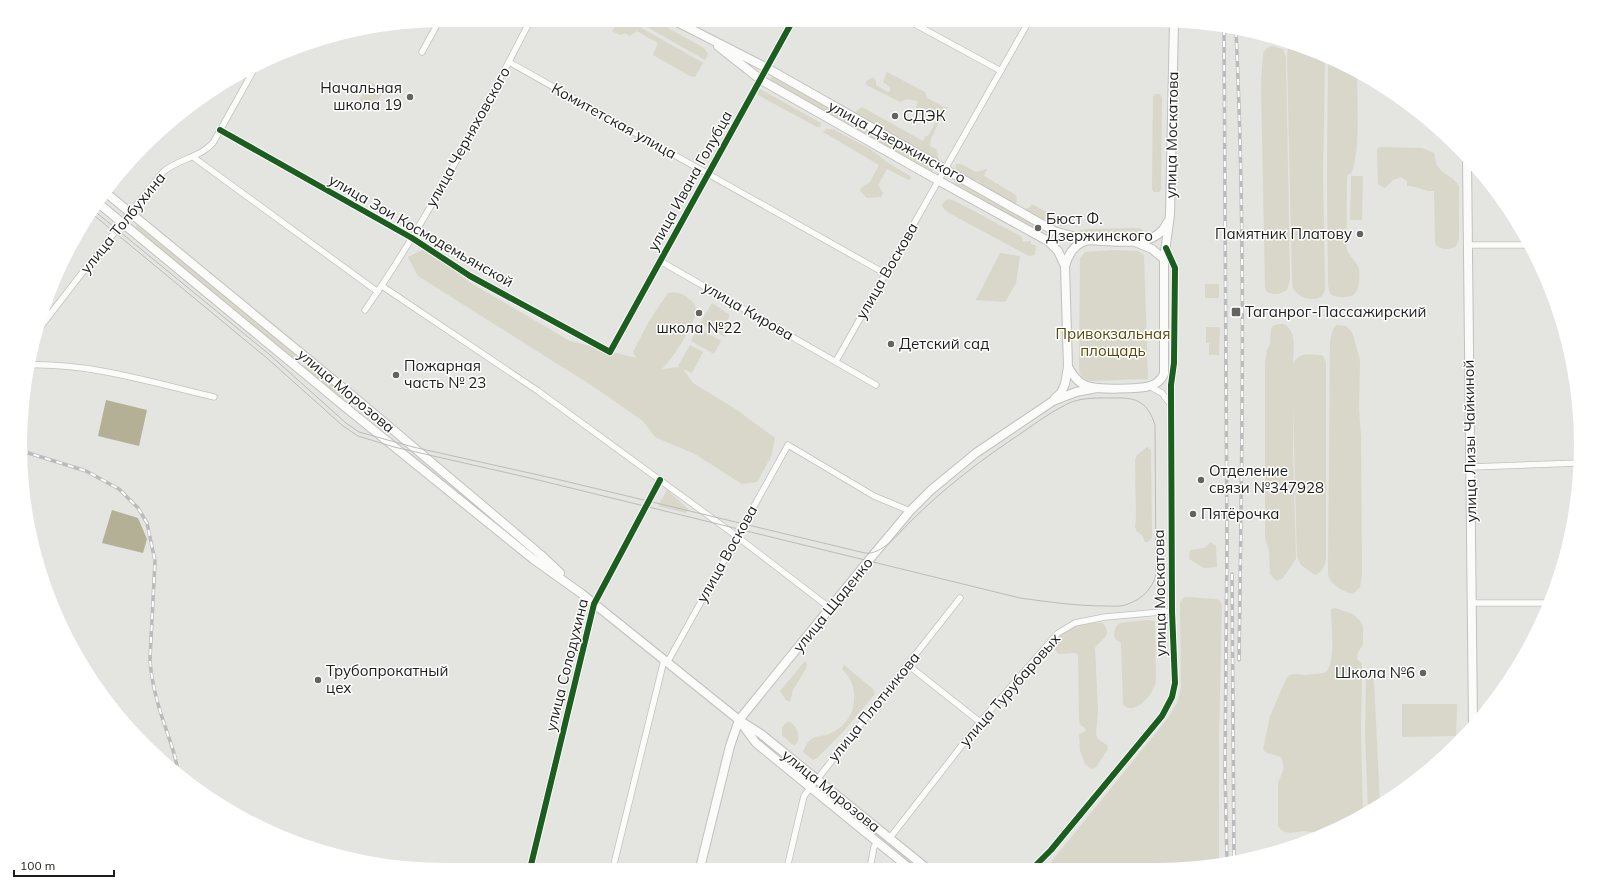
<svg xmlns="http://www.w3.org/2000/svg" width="1601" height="890" viewBox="0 0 1601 890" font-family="Mulish,sans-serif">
	<rect width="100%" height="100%" fill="#e4e4e0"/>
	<path fill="#d9d7c9" d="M617,23h16l70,40 -8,14 -5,-1 -37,-21 5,-12 -21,-12 -7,5 -5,-3 -5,2 -8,-4z
		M640,23h19l45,25 4,6 -3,6z
		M1294,43l31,14 -2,118 2,115 -3,6c-9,6 -22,2 -28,-6 -2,-3 -2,-7 -2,-10l-5,-224 1,-8z
		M1272,46l11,3 3,9 4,222 -3,10 -9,4h-5l-6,-2 -2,-4 -4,-206 2,-29 4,-5z
		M1328,59l29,13c0,27 4,78 -6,102h-3l-1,5c0,19 -1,37 0,56 0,5 -1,11 0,15 2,6 8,10 11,16 3,8 2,27 -7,30 -7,2 -15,2 -21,-2l-2,-9 -1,-105z
		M887,72l38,20 2,6 17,9h4c-5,9 -18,28 -18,39l6,3 3,11h-1l-82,-46 -1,-2 7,-5 61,34 2,-5h3l9,-16 -4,-4 -7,2 -11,-7 3,-10 -11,-2 -7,3 -34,-17v-4l7,-4 3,4v4l12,7 2,-1v-4l-7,-5z
		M773,77l161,90v3l-2,1 -161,-90 -1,-3z
		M369,81l15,9 -12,21 -14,-8z
		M760,89l61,34 -1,4h-3l-59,-32 -1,-3z
		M1155,94h5l2,4 -1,91 -2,3h-5l-2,-3 1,-92z
		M826,129h7l37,20 18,14 22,13 1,3 -2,1 -22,-11 -9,16 5,8 -2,4 -14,1 -7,-7 1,-3 9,-6 9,-17 -56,-33z
		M1381,147l41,1 12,5c2,5 1,11 5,15 6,8 16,9 20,19v52l-3,7c-6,4 -14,4 -20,-1l-1,-3 -1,-51c-10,1 -17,-6 -27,-5v-5l-6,-4 -8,3 -8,8 -6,-3 -1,-2 -1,-32 1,-3z
		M956,164h5l15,8 11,-3 -3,7 32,19 1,6 -1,3c-14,-4 -30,-12 -38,-24l-4,1c-7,-4 -20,-7 -18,-17z
		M1351,176h12l-1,44h-12z
		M957,180l80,45 -2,4 -80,-45 -1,-3z
		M949,199l8,3 65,35 1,5 8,-1v3l5,2v4l-2,5 -3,1 -4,-1 -78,-42 -6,-5 -1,-3 4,-5z
		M1032,204l34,19v3h-7l-6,-5 -7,-3 -5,3 -16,-10v-2l5,-2z
		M137,225l159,129 -4,5 -158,-129z
		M1139,228l4,2 -1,4 -3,1h-52l-9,-2v-2l8,-2z
		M426,248l43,34 101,59 66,17 -3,-6 16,-31 19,-28c7,-2 14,0 20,5 4,3 8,6 8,12 -1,15 -24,49 -34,59l18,-2 -2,-1 12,-21 13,7 -11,21 -9,-4 10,14 44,27 38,28 -4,19 -14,25 -15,2 -47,-30 -40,-17 -12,-16 -49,-34 -176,-111 -10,-19z
		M1111,250l27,1 6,4 4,124 -59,2 -8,-5 -2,-7 1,-110 5,-7z
		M1000,253l20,3 -4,27 -11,19 -29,-2z
		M1205,284h14v14h-14z
		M712,303l18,12 -3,6 5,3 -7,13 -25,-14z
		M1278,324h6c14,8 9,27 9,40 8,-13 13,-9 28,-9l2,1 3,6v197c-1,6 -4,14 -11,16l-14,-10 -4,-8 -4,-154v47l3,109 -13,19 -7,3 -6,-7 -1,-24 -4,-12v-176l2,-12 3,-6 1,-15 2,-3z
		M1337,325l9,1 6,6 8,28 -1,49 2,28 1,137 -2,13 -7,7c-7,-1 -19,-8 -23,-14 -2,-3 -2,-7 -2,-11l2,-228 3,-12z
		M1206,327h14l-1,28h-10v-12h-3z
		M698,328l23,13 -7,13 -23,-13z
		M307,363l39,32 -4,5 -39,-32z
		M1147,447l4,3v4l1,83 -1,2 -3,3h-3l-3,-7 -5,-3 -2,-5 1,-9 -1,-58 2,-5z
		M407,453l5,1 71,57 -2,3z
		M667,490l21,19 -2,4 -28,-7z
		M1211,542l5,4 1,21 -13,1 -15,-9 1,-9 14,-2z
		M1186,597l30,2 4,2 2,5 -3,130v129l-8,1 -164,1 121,-149 9,-15 4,-14 -1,-86 3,-5z
		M1335,608l18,6 8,8 2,4v18l-5,9 -1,6 5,5v8l-1,59 2,82c-8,4 -35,19 -42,20 -5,1 -12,-2 -18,-2 -9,1 -19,5 -25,-5v-43l6,-15 -3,-11 -14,-4 -4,-3 7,-34 17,-39c6,-5 12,-2 18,-2 6,-1 14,-1 19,-2 13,-5 7,-51 7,-64z
		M1147,620l7,1 1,3 1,58c-4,12 -14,27 -28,26l-5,-3 -2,-62 -6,-4c-2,-5 0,-13 5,-16z
		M1094,623h9c10,12 -2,17 -8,25l3,63 -2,23 1,4 11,8v3l-11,17 -5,3 -7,-5 -5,-14 -1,-15 7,-5 -2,-3 -4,-2 -1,-7 -1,-62 -2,-3 -18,1 -4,-7c3,-19 25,-23 40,-24z
		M805,661l2,3 -1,4 -13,22 -3,12 -4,-2 -6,-9z
		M844,665l29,24 2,5 -33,39 -25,25 -4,2 -10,-8c2,-6 6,-13 12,-15 3,-1 8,-1 12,-2 18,-7 29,-22 27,-42 -1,-10 -5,-17 -12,-24z
		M1369,673l3,2 2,7 6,122 -12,6 -3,-75 1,-58 1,-3z
		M1402,704h55l-1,32 -54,1z
		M788,721c9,4 15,18 6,25l-12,-11v-8z
		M820,786l95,78 -2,3 -96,-78z"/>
	<path fill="#b4b096" d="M106,400l41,10 -8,36 -41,-10z
		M112,510l26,8 9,21 -4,14 -41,-10z"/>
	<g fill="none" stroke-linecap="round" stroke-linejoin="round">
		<g stroke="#c1c1be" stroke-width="7">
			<path id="street" d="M911,22l90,49
				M422,52l16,-29
				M509,62l377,212
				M220,130l192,108 58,38 140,76 182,-330
				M193,157l185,135
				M1468,245h62
				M660,261l216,124
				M382,286l156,105 193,141 99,76
				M365,310c63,-90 113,-189 164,-287
				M35,334l47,-61 81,-101c15,-13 36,-14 50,-29l44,-79
				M836,361l193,-340
				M29,365c62,-2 125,18 185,32
				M1149,386l13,7 9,12
				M1577,397l1,82
				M1471,467l108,-4
				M1472,603h77
				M667,663l121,-218 86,51 36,15
				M908,665l72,57
				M889,839l91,-117 78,-89 17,-10 30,-6 67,-6
				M1034,867l17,-17 111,-134 10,-19 3,-14 -3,-72 -1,-226 3,-22 1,-95 -9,-20
				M613,868l51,-208
				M787,868l17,-72 156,-198
				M870,868l4,-21 3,-5
				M530,869l64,-265 66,-124"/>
		</g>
		<g stroke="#c1c1be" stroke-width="10">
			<path id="secondary" d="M679,23l88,45 287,163 33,9
				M718,46l43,34 171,97 116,64 10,10 7,15
				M1467,159l6,565
				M105,192l248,204 188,159 19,18
				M97,202l248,205 188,152 49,35 157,126 22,14 164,133
				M1135,242l17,7 12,10
				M1068,367c5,8 10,16 19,19 11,4 52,3 63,0 7,-2 11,-6 14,-12v-115l6,-44 4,-194
				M1055,398l6,-5 4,-9 3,-17 -3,-101c3,-11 9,-21 20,-25 5,-2 11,0 15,0 22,0 56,7 67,-18
				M742,724l14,19 152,124
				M700,868l30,-122 9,-26 130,-160 41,-49 21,-21 45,-37 77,-52 23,-9 21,-4"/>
		</g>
		<use href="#street" stroke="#fbfbfa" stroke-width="5.5"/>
		<use href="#secondary" stroke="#fbfbfa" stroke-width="8"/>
		<path stroke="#bbb" stroke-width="1" d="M90,212l178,147 75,67 15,10 36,11 136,31 490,120c29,4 57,8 86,8 7,0 15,1 22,-2 14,-5 24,-15 28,-29l-1,-150c-7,-22 -18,-28 -40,-27 -16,0 -34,-1 -48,6 -16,8 -30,18 -44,28 -41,27 -79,56 -114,91 -11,11 -27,32 -44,30l-313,-75 -139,-31 -54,-15 -13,-9 -76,-68 -178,-146"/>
		<g stroke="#bbb" stroke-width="3.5">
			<path id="rail" d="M1224,29l3,514 -2,228 2,92
				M1236,31c10,210 6,420 3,629
				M22,451l64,20 33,18 19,19 9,15 8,38 -5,98c1,21 8,47 15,67 5,16 12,31 13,48
				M1232,574l2,287"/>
		</g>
		<use href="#rail" stroke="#fff" stroke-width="2" stroke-dasharray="6" stroke-linecap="butt"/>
		<g stroke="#fff" stroke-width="8">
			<path id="cycleway" d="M220,130l192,108 58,38 140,76 182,-330
				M1034,867l17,-17 111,-134 10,-19 3,-14 -3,-72 -1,-226 3,-22 1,-95 -9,-20
				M530,869l64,-265 66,-124"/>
		</g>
		<use href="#cycleway" stroke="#1b5e20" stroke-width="6"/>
	</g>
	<g fill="#63635f" stroke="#fff" stroke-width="1.5">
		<circle cx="410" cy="97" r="4"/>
		<circle cx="895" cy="116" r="4"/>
		<circle cx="1038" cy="228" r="4"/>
		<circle cx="1360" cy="234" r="4"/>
		<rect x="1231" y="307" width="10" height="10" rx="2"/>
		<circle cx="699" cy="313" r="4"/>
		<circle cx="891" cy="344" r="4"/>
		<circle cx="396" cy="375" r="4"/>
		<circle cx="1201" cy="480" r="4"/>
		<circle cx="1193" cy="514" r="4"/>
		<circle cx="1423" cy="673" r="4"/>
		<circle cx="318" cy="680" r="4"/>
	</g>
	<g text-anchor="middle" stroke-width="3" stroke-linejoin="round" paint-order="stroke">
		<g font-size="15" fill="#1d1d1a" stroke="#fff" text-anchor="start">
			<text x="402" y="93" text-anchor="end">Начальная<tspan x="402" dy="17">школа 19</tspan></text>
			<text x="903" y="121">СДЭК</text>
			<text x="1046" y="224">Бюст Ф.<tspan x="1046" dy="17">Дзержинского</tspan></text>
			<text x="1352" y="239" text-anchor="end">Памятник Платову</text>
			<text x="1245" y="317">Таганрог-Пассажирский</text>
			<text x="699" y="333" text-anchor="middle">школа №22</text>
			<text x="899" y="349">Детский сад</text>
			<text x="404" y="371">Пожарная<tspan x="404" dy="17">часть № 23</tspan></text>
			<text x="1209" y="476">Отделение<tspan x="1209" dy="17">связи №347928</tspan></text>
			<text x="1201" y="519">Пятёрочка</text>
			<text x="326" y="676">Трубопрокатный<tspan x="326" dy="17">цех</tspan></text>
			<text x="1415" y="678" text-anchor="end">Школа №6</text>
		</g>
		<g font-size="15" fill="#1d1d1a" stroke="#fff">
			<text transform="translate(614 121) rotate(29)" y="5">Комитетская улица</text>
			<text transform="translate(1172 135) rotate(-89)" y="5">улица Москатова</text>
			<text transform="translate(468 137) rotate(-61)" y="5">улица Черняховского</text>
			<text transform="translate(897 142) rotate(29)" y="5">улица Дзержинского</text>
			<text transform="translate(690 181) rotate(-61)" y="5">улица Ивана Голубца</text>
			<text transform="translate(123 223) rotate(-51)" y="5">улица Толбухина</text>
			<text transform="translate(421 231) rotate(30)" y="5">улица Зои Космодемьянской</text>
			<text transform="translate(887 271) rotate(-60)" y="5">улица Воскова</text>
			<text transform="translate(748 311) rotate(30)" y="5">улица Кирова</text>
			<text transform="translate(346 391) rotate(40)" y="5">улица Морозова</text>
			<text transform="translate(1470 441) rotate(-91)" y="5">улица Лизы Чайкиной</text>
			<text transform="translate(727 554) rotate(-61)" y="5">улица Воскова</text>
			<text transform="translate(1160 593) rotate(-91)" y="5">улица Москатова</text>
			<text transform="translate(833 605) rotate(-51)" y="5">улица Щаденко</text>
			<text transform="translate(567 665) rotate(-76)" y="5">улица Солодухина</text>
			<text transform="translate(1010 690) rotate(-49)" y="5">улица Турубаровых</text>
			<text transform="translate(874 707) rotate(-51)" y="5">улица Плотникова</text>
			<text transform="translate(831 791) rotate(39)" y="5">улица Морозова</text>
		</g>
		<g font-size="15" fill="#534906" stroke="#fff">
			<text x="1113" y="339">Привокзальная<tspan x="1113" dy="17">площадь</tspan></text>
		</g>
	</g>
	<path d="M0 0H1601V890H0ZM445 27H1156A418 418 0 0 1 1574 445V445A418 418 0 0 1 1156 863H445A418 418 0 0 1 27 445V445A418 418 0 0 1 445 27Z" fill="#fff" fill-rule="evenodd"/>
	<path d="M14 870v6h100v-6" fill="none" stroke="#1d1d1a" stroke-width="2"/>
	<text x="20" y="870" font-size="12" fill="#1d1d1a" stroke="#ffffff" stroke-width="3" paint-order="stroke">100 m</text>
</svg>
